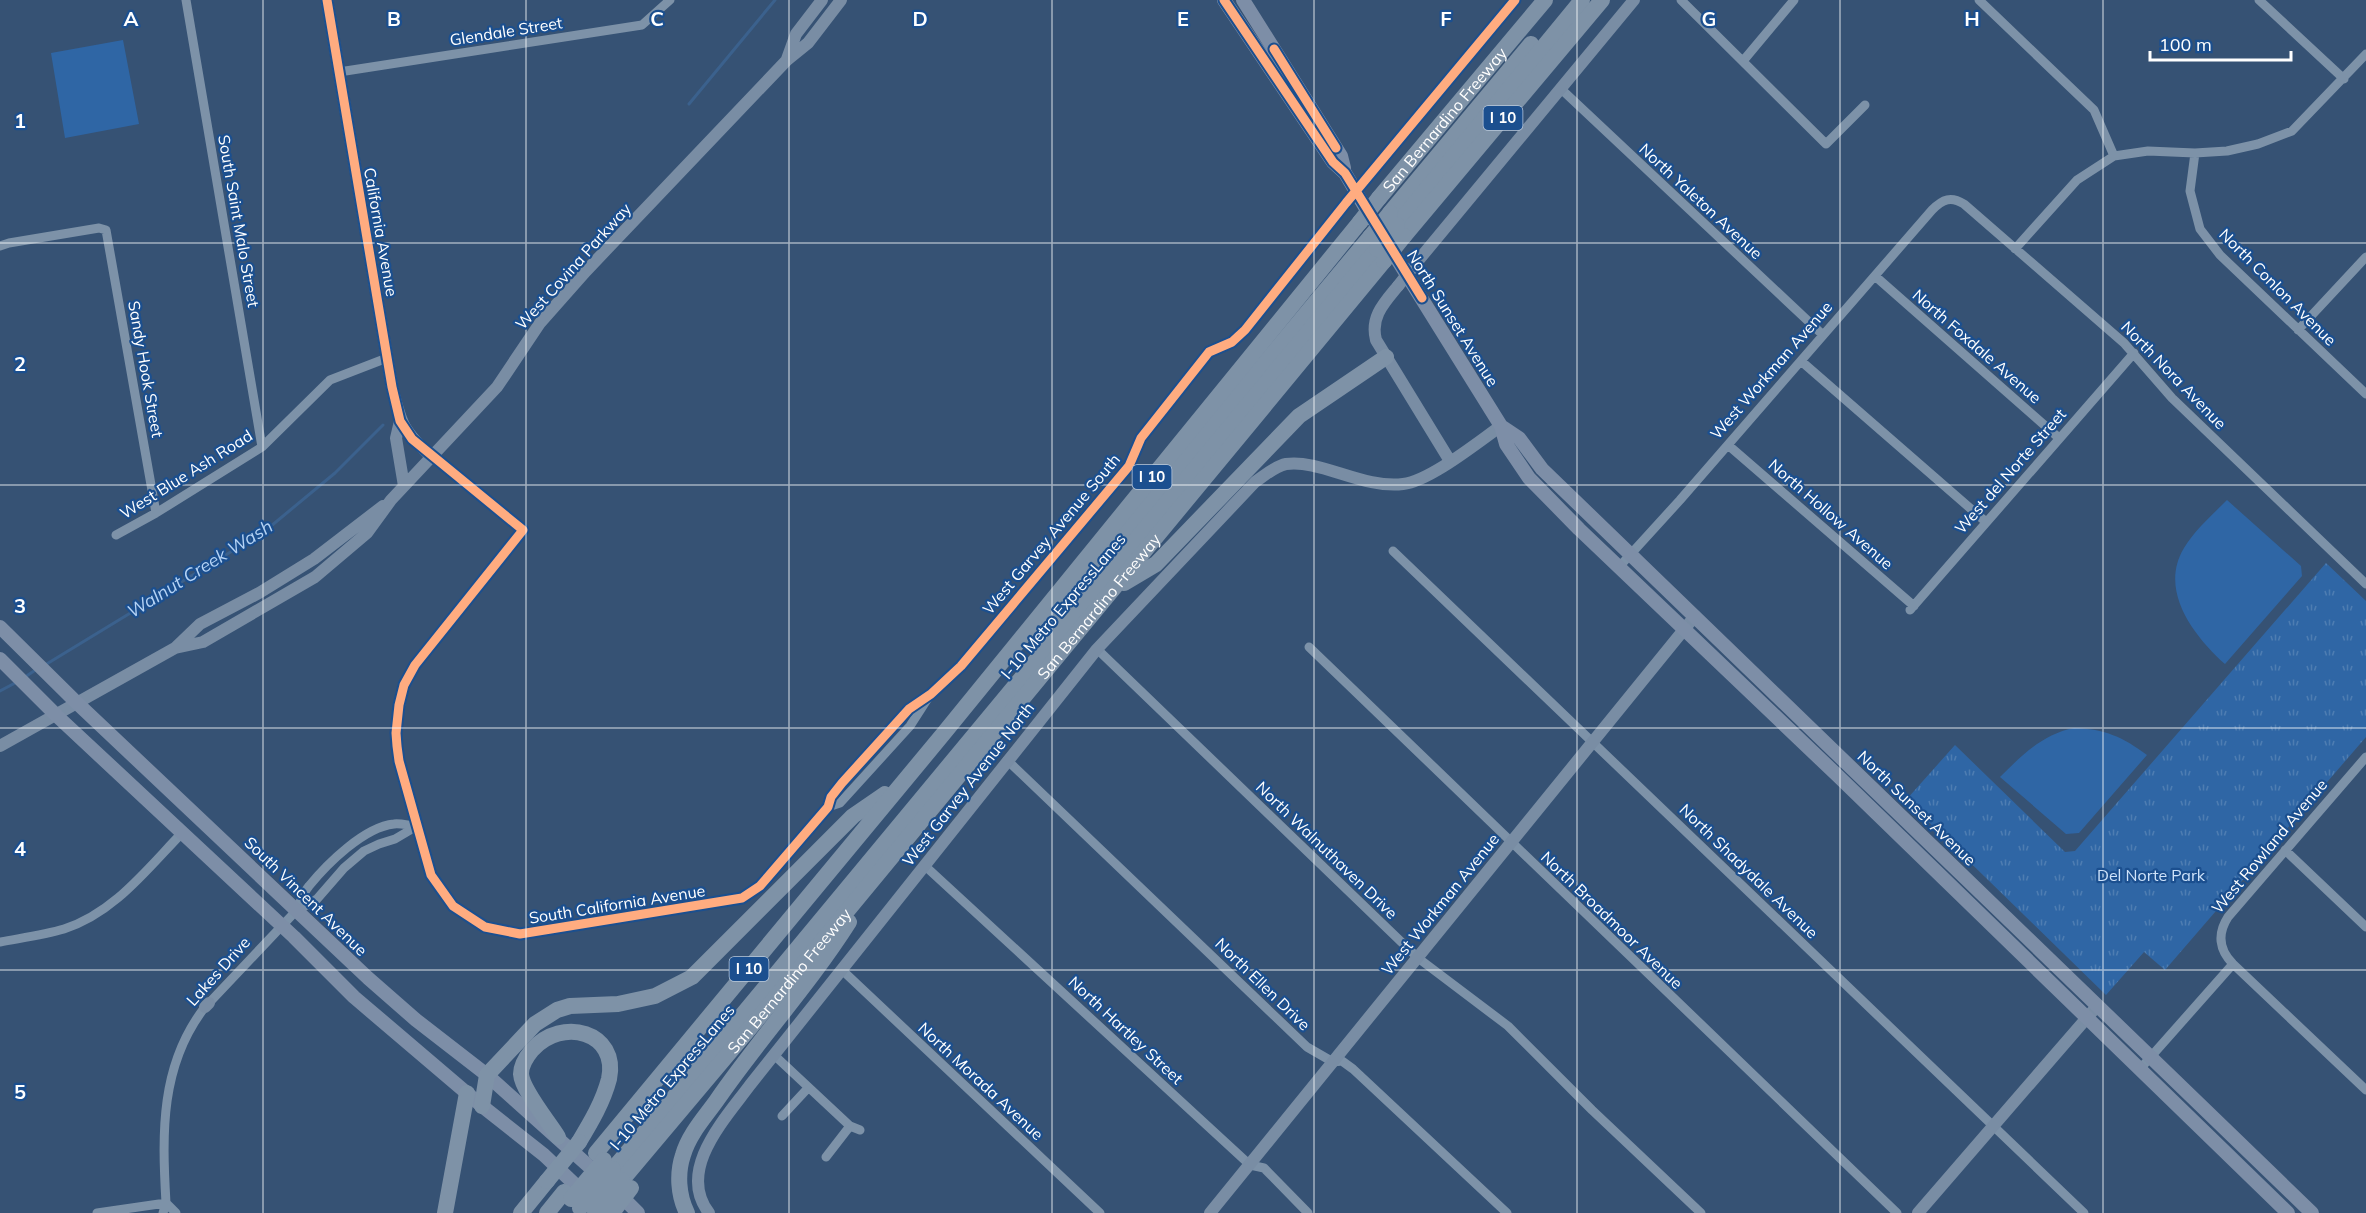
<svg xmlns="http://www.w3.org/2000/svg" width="2366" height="1213" viewBox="0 0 2366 1213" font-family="Mulish,sans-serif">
	<defs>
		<pattern id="park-tufts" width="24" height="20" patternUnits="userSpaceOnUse" patternTransform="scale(1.5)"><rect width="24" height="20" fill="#2f66a5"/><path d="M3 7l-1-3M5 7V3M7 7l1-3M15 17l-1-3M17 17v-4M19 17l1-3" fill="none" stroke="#4e7db2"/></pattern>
	</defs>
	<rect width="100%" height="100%" fill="#365274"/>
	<path fill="#2f66a5" d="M123,40l16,84 -74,14 -14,-85z
		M2227,500l74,66 1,10 -77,88c-30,-27 -67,-73 -41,-116 11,-18 28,-33 43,-48z
		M2074,728c31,1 49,9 73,27l-68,78 -13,1 -66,-57c22,-22 43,-43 74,-49z"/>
	<path fill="url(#park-tufts)" d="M2326,563l40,38v136l-201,233 -21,-18 -38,43 -200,-195 49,-55 110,107 10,-1z"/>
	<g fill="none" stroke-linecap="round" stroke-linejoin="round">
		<path stroke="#3b618d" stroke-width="3" d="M689,104l86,-104
			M45,665l220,-134 70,-58 48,-48
			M25,677l12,-8
			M0,691l17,-9"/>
		<path stroke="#7d92a8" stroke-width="9" d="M186,0l76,447
			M1681,0l145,144 39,-39
			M1979,0l115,110 20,46
			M2259,0l85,79
			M1743,61l51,-61
			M339,72l303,-47 28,-25
			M1560,88l263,247
			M2195,153l-5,38 10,38 20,26 146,139
			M1366,179l149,-179
			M0,246l9,-3 90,-15 7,2 50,283
			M2015,249l62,-69 37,-24 34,-5 47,2 32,-2 31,-7 34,-13 74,-77
			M1875,276l184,162
			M2298,330l68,-73
			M1801,361l185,161
			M1728,445l186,161
			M432,457l91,73 -108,135 -11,20 -8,48 3,28 32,114 22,31 32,21 35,7 222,-36 18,-12 68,-79 3,-10 11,-14 67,-74 22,-15 30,-28 168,-200 12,-28 68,-86 23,-10 13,-12 101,-127
			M116,535l40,-22 106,-66 68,-67 57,-22
			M1393,551l691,662
			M1619,567l61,-67 252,-290c11,-11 19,-14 32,-6l160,139 48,55 194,186
			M1910,610l224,-257
			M1309,647l588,566
			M1097,649l321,309 90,68 84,84 109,103
			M2366,757l-138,160c-11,17 -9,33 5,47l133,126
			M1007,760l300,287 26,15 9,-1 11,8 154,144
			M828,807l12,-4 70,-77 18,-28
			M2285,850l81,77
			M924,865l326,300 14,3 44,45
			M296,911c4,-8 7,-18 13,-25 18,-22 55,-59 85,-62 7,-1 16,2 23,2
			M0,942c21,-4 44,-7 64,-13 50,-16 83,-60 118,-96
			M842,970l258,243
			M209,1003l87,-92 21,-12 27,-31 20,-17 15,-7 16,-5 22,-13
			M774,1055l76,71 10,4
			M2140,1069l93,-105
			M782,1116l26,-28
			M826,1157l24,-31
			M166,1203l10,10
			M97,1213l69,-10
			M163,1213l3,-10c-4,-70 -6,-138 39,-196"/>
		<path stroke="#798da4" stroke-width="12" d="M327,0l65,387c9,37 11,44 40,70
			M787,59l9,-25 26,-34
			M1417,262l217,-262
			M1398,286c-14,17 -28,31 -22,54l74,121
			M400,421l-4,17 8,48
			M175,648l28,-6 112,-65 52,-44 24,-33 106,-113 43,-64 46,-52 201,-211 21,-17 33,-43
			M0,746l175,-98 25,-24 59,-31 55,-34 69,-53
			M205,1007l4,-4
			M709,1213c-33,-43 16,-94 41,-128l347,-436 158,-167c9,-6 20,-16 31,-18 34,-5 77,25 117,20 27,-3 75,-42 98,-58
			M1210,1213l485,-597
			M1918,1213l180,-208"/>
		<path stroke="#7d8ea7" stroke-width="14" d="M1224,0l109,162 12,11 27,46
			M1243,0l98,156 3,12
			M1387,243l114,183 5,18 23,34 50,51 259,247 450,437
			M1501,426l18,12 23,31 770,744
			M0,627l77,76 291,275 48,42 71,55 115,103
			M0,659l57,57 237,221 60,60 128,109 62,49 43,41
			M616,1191l22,22"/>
		<g stroke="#7e92a7" stroke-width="16">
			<path id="s1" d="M1379,198l166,-198"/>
			<path d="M1390,213l141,-169"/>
			<path d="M1397,225l185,-225"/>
			<path d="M1404,236l198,-236"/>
			<path d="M1124,583l32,-19 143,-148 87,-59"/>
			<path d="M1044,628l326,-391"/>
			<path d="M482,1106l5,-31 48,-51 22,-14 13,-4 48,-2 37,-8 37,-19 161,-161 32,-22"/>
			<path d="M558,1137c-9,-15 -36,-47 -37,-63 0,-9 6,-18 11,-24 30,-34 87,-18 77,29 -6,23 -18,43 -30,63"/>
			<path d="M596,1153l348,-420 416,-511"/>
			<path d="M613,1169l43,-50 721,-870"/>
			<path id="s2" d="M622,1180l149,-177 613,-742"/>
			<path d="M445,1213l22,-120"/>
			<path d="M521,1213l26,-32"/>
			<path d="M547,1213l17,-21"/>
			<path d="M687,1213c-9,-18 -10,-40 -4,-58 6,-21 22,-38 34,-55 42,-61 92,-115 132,-178"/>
		</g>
		<path stroke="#7d92a8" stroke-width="9" d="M1346,203l20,-24"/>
		<path stroke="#798da4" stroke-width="12" d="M1398,286l19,-24"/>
		<path stroke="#7e92a7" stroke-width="16" d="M1360,222l19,-24
			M1370,237l20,-24
			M1377,249l20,-24
			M1384,261l20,-25
			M547,1181l32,-39
			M571,1199l33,-39
			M580,1208l33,-39
			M595,1213l27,-33
			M612,1213l19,-25"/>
		<g stroke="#1b4f8f" stroke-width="13">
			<path id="cycleway" d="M327,0l65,387 8,34 12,18 111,91 -108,135 -11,20 -5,20 -3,28 1,13 2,15 32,114 22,31 32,21 35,7 222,-36 18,-12 68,-79 3,-10 11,-14 67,-74 22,-15 30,-28 168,-200 12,-28 68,-86 23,-10 13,-12 101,-127 169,-203
				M1224,0l109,162 12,11 77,125
				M1274,49l62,99"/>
		</g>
		<use href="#cycleway" stroke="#ffac80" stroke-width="9"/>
	</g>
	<path fill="none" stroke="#fff" stroke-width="1.5" stroke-opacity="0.55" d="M263,0v1213M526,0v1213M789,0v1213M1052,0v1213M1314,0v1213M1577,0v1213M1840,0v1213M2103,0v1213M0,243h2366M0,485h2366M0,728h2366M0,970h2366"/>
	<g text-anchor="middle" stroke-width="4.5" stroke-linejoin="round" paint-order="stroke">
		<g fill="#1b4f8f" stroke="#bbcadd" stroke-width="1.5">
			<rect x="1483.5" y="106" width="39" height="24" rx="4.5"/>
			<rect x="1132.5" y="465" width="39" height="24" rx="4.5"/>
			<rect x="729.5" y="957" width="39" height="24" rx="4.5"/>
		</g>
		<g font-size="15" font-weight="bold" fill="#fff">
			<text x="1503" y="123">I 10</text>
			<text x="1152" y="482">I 10</text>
			<text x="749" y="974">I 10</text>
		</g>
		<g font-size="16" fill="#fff" stroke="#1b4f8f">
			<text transform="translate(506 31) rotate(-9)" y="6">Glendale Street</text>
			<text dy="6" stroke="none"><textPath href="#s1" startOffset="102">San Bernardino Freeway</textPath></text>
			<text transform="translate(1701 201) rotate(43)" y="6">North Yaleton Avenue</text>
			<text transform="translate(239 221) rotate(80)" y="6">South Saint Malo Street</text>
			<text transform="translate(381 232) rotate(80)" y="6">California Avenue</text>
			<text transform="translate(573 266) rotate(-48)" y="6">West Covina Parkway</text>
			<text transform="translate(2278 287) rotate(45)" y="6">North Conlon Avenue</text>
			<text transform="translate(1453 318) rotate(58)" y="6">North Sunset Avenue</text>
			<text transform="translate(1977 346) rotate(41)" y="6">North Foxdale Avenue</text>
			<text transform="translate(146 369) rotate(80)" y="6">Sandy Hook Street</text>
			<text transform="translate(1771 370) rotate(-49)" y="6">West Workman Avenue</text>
			<text transform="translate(2174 375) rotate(46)" y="6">North Nora Avenue</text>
			<text transform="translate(2010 471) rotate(-49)" y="6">West del Norte Street</text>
			<text transform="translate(186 474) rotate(-32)" y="6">West Blue Ash Road</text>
			<text transform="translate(1831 514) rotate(41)" y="6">North Hollow Avenue</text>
			<text transform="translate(1051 534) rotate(-50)" y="6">West Garvey Avenue South</text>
			<text transform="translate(1063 606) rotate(-50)" y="6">I-10 Metro ExpressLanes</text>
			<text dy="6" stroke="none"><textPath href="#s2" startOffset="746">San Bernardino Freeway</textPath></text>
			<text transform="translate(968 784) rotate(-52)" y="6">West Garvey Avenue North</text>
			<text transform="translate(1917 808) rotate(44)" y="6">North Sunset Avenue</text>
			<text transform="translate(2269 846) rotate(-50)" y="6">West Rowland Avenue</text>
			<text transform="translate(1327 850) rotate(44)" y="6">North Walnuthaven Drive</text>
			<text transform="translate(1749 871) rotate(44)" y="6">North Shadydale Avenue</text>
			<text transform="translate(306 896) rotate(44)" y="6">South Vincent Avenue</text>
			<text transform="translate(617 904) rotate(-9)" y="6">South California Avenue</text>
			<text transform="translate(1440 904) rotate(-51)" y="6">West Workman Avenue</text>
			<text transform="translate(1612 920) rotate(44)" y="6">North Broadmoor Avenue</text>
			<text transform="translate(218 971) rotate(-48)" y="6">Lakes Drive</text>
			<text dy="6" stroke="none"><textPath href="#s2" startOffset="260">San Bernardino Freeway</textPath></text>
			<text transform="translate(1263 984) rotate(44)" y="6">North Ellen Drive</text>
			<text transform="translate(1126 1030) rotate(43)" y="6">North Hartley Street</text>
			<text transform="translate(672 1077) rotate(-50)" y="6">I-10 Metro ExpressLanes</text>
			<text transform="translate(981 1081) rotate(43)" y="6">North Morada Avenue</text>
		</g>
		<g font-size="16" fill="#cfe3fa" stroke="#1b4f8f">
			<text x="2151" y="881">Del Norte Park</text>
		</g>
		<g font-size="18" font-style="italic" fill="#b5d3f5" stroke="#1b4f8f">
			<text transform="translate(200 569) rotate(-32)" y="6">Walnut Creek Wash</text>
		</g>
	</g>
	<g font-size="20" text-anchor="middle" font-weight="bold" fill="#fff" stroke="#1b4f8f" stroke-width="4.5" stroke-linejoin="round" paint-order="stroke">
		<text x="131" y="26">A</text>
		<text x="394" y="26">B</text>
		<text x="657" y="26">C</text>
		<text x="920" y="26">D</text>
		<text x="1183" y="26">E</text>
		<text x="1446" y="26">F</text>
		<text x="1709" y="26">G</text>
		<text x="1972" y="26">H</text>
		<text x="20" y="128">1</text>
		<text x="20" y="371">2</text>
		<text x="20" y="613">3</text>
		<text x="20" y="856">4</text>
		<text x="20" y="1099">5</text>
	</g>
	<path d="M2150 51v9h141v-9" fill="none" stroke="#ffffff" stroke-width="3"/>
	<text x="2159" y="51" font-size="18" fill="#ffffff" stroke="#1b4f8f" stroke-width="4.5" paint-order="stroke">100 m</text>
</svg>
